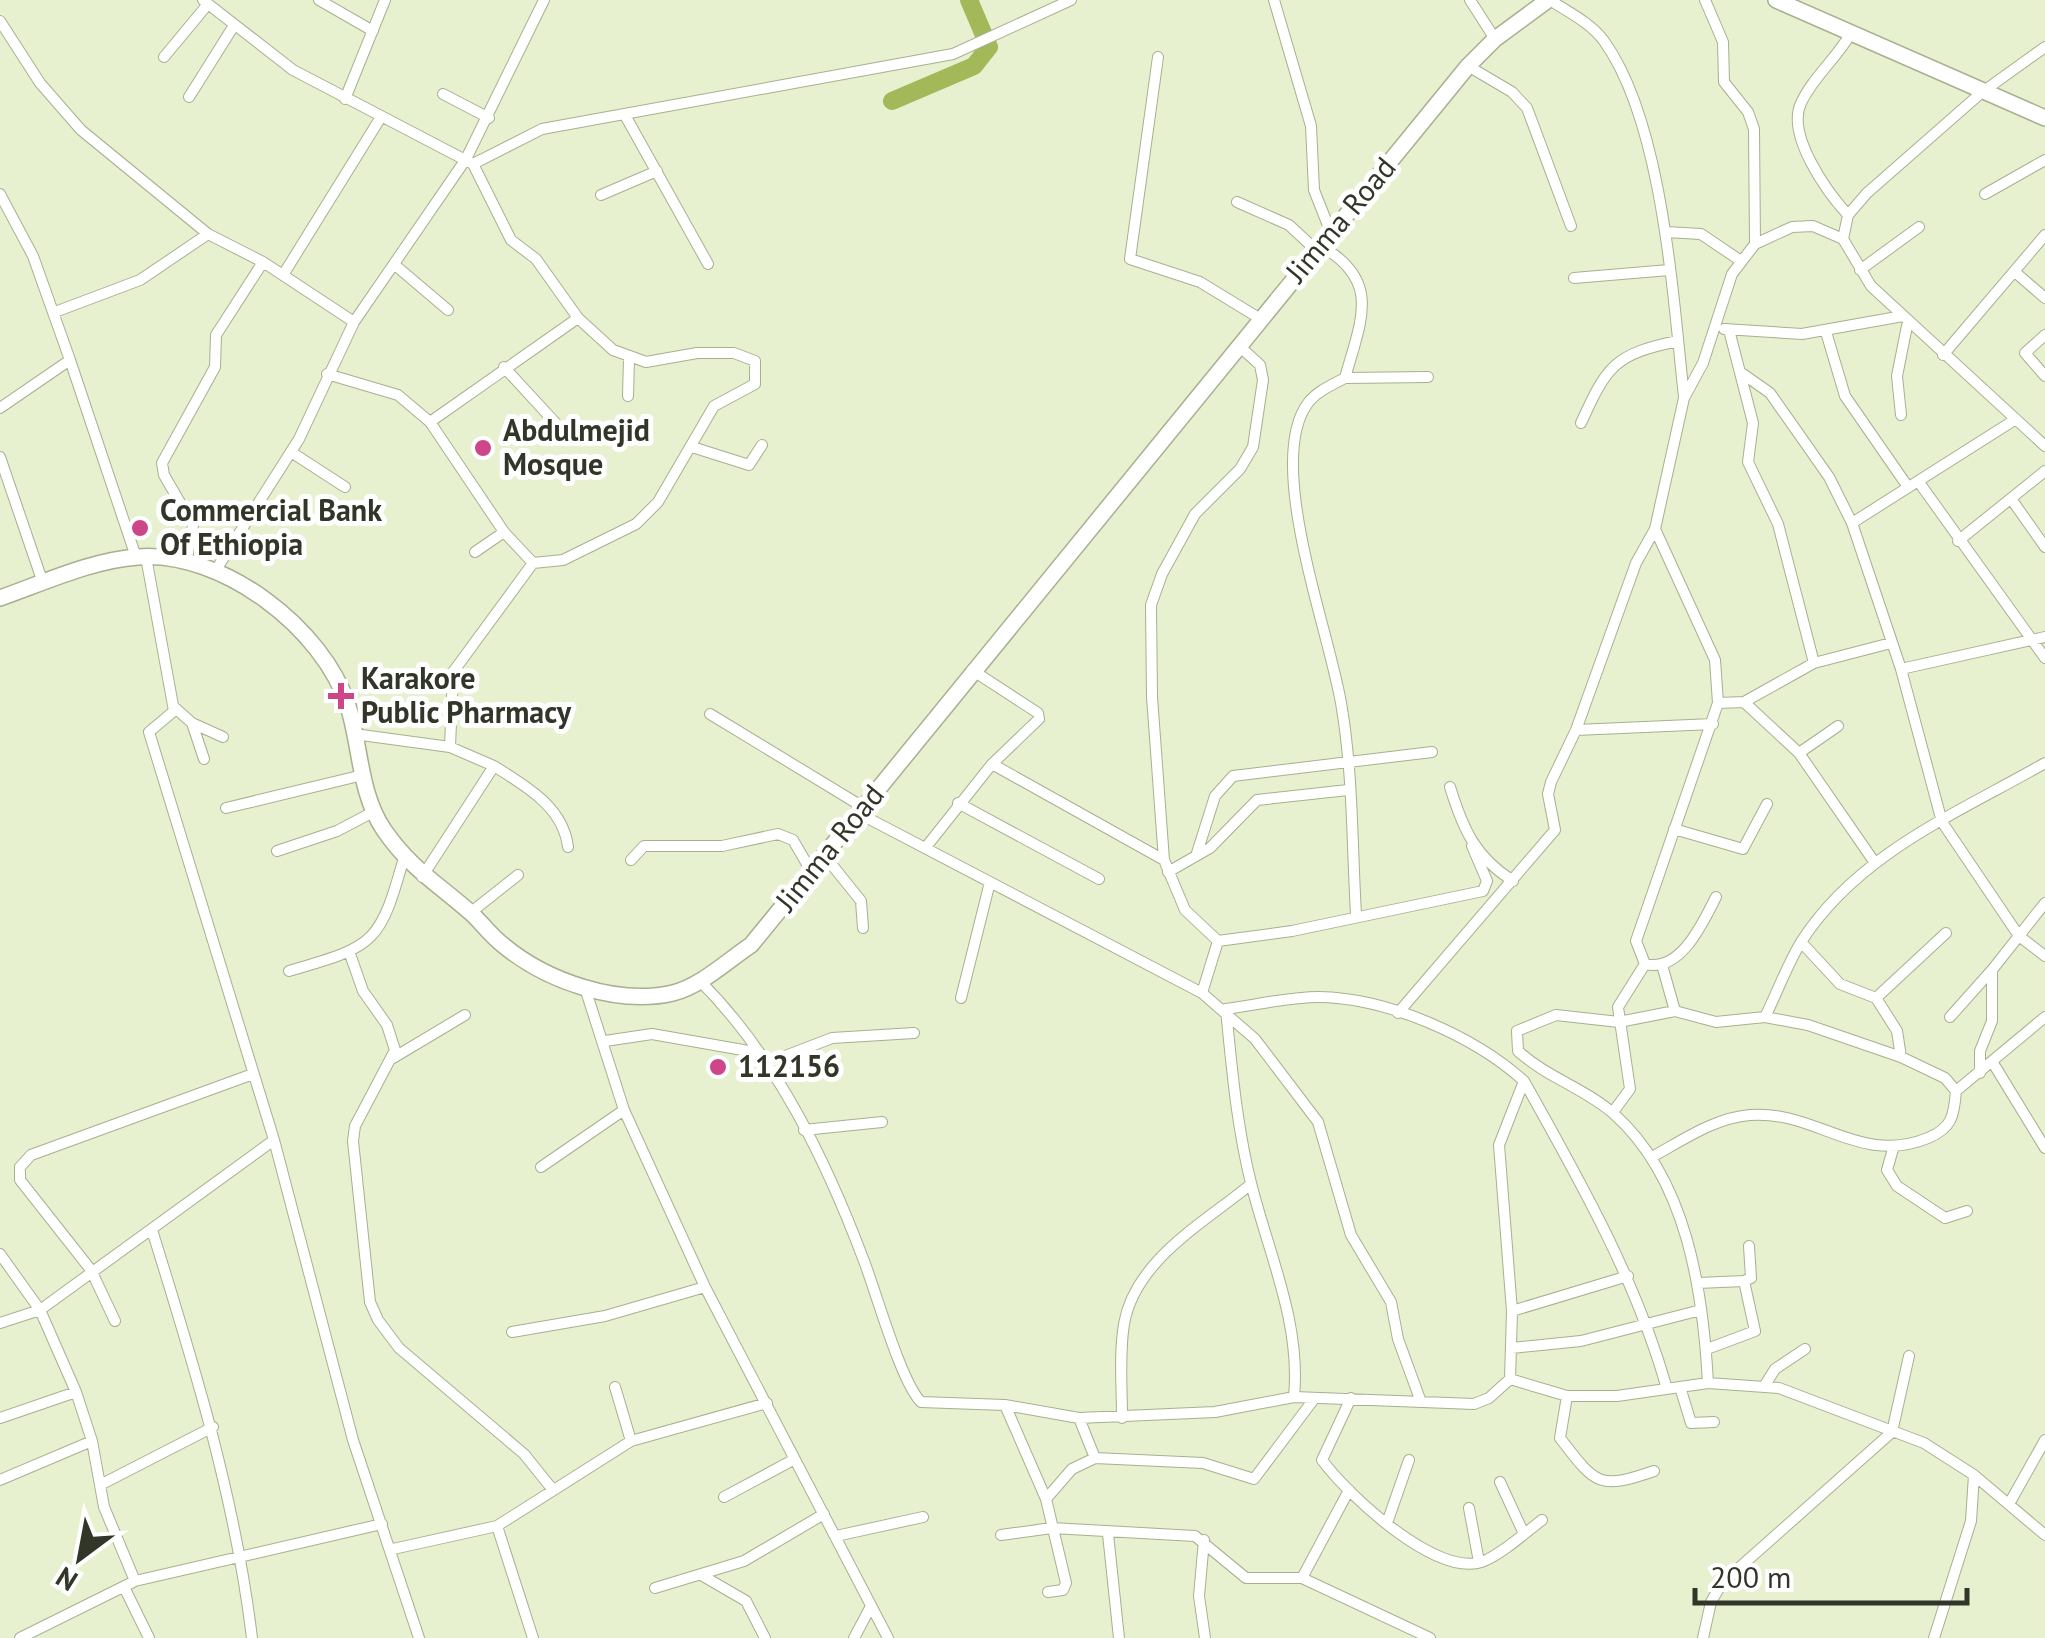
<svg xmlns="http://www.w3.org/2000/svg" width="2045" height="1638" viewBox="0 0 2045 1638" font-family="'PT Sans',sans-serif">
	<rect width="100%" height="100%" fill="#e7f1cf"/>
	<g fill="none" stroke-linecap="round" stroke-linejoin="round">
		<path stroke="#a3b959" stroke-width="18" d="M892,101l82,-35 15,-19 -20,-47"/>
		<g stroke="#a7b090" stroke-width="12">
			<path id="minor" d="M203,0l90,70 180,94 38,76 25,19 42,59 35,32 33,12 51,-9h37l21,8v23l-41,22 -56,96 -22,22 -73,36 -30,3 -29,-31 -74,-110 148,-104
				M319,0l54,31
				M1274,0l37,126 3,64 17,43
				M1470,0l25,39
				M1550,0c18,12 41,23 54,41 59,82 69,257 80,356
				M1705,0l18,42 1,40 24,30 6,17 1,115
				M0,21l40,62 41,47 127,104 55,28 91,60
				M2045,47l-64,46 -114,100 -19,22 -5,24 28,47 174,160
				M164,57l44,-53
				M1158,57l-28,202 70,23 59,36
				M1468,66l44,26 15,16 44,118
				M443,94l46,24
				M189,97l44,-70
				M345,99l40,-99
				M626,117l82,147
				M473,164l69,-35 411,-75 118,-54
				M0,194l33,62 37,104
				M1985,194l60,-34
				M601,195l56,-24
				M1237,202l52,23 28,26
				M1848,215c-21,-23 -62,-80 -47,-112 12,-26 36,-45 50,-70
				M1666,232l35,2 40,27
				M1321,246c61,35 40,74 24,132 -13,7 -28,13 -37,25 -45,60 24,235 34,306 11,67 10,137 14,205
				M395,265l53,45
				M1860,270l59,-43
				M2016,273l29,25
				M283,275l98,-158
				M1574,278l95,-8
				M55,312l85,-32 68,-46
				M1724,329l78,5 101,-18
				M1729,330l24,93 -5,39 30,62 36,139
				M1826,332l19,64 63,91
				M2045,335l-20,18 20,23
				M1943,355l102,-120
				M504,367l58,63
				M327,374l71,21 32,27
				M1743,374l27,19 59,84 23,46 49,146 41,153 77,114 26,20
				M1345,378l83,-1
				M628,396l1,-37
				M0,408l70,-48 66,197
				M1901,415l-4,-39 11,-55
				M1581,423c26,-57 33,-69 97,-82
				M692,447l57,18 13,-20
				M291,452l54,35
				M0,457l43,126
				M1918,481l127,177
				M2012,500l33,47
				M1852,523l164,-104
				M1655,529l60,131 3,43 -82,238 9,23c36,9 58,-42 71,-67
				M1958,541l87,-70
				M475,552l29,-20
				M146,557l28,154 -25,21 125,408 79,300 66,198
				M186,564l7,-39 -29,-50 -2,-12 53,-96 1,-32 47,-73
				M214,573l85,-134 55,-117 112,-163 78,-159
				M1901,669l144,-32
				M1744,702l55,51 76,110
				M1718,703l26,-1 70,-39 77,-20
				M174,707l18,16 31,14
				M710,714l153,93
				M192,723l12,36
				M1576,730l137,-6
				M354,734l96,13 44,19 -72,111
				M450,747l3,-75 80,-109
				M1799,753l39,-27
				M992,764l172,96
				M494,766c31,20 69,40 74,81
				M1450,787c13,42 25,70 63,94
				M958,803l141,76
				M226,808l137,-33
				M858,813l344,180 53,46 63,83 33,113 40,67 7,37 23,63
				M1674,829l69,20 24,-45
				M926,847l66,-83 47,-45 -1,-6 -66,-43
				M277,851l60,-20 38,-20
				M1197,853l18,-57 18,-20 199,-24
				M824,855l37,46 2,27
				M631,860l13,-14h78l56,-12 15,6 18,31
				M1168,872l42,-24 47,-48 91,-10
				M470,913l48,-38
				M1218,941l-33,-31 -21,-50 -12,-163 -1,-92 11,-31 33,-60 45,-45 13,-22 10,-67 -3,-15 -22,-20
				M1801,942l39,42 36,14 70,-65
				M350,954l13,37 24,34 8,25 -40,76 -2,15 17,161 8,18 21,28 125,106 29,36
				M1662,965l13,46
				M289,971c88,-25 91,-28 116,-117
				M700,981c76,76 126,179 164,280 12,31 37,121 57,141l84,3 74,13 136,-6 79,-15 180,7 15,-6 21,-19 57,17h50l91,-13 71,5 145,55 50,32 71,60
				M585,988l39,122 81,177 183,351
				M1202,993l16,-52 74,-10 191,-40 4,-10 -15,-35
				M961,998l29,-116
				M1876,998l21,33 4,26
				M1226,1009c30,-4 62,-12 93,-12 69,1 155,39 205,84l-25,64 13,166 -2,68
				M1226,1010c6,60 11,119 26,177 18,70 49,137 42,210
				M1398,1013l157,-183 -7,-36 3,-12 25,-52 60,-167 19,-34 29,-131 19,-35 29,-89 23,-30 37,-17 21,-1 30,13
				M1765,1017c12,-24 22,-52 36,-75 57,-89 157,-129 244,-179
				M1950,1017l41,-46
				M605,1041l47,-7 108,19
				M393,1058l72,-43
				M767,1063l65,-25 82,-5
				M1993,1063l52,85
				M1980,1073v-22l12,-30v-51l53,-67
				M1524,1081c56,100 112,198 143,308
				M1613,1112l17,-23 -12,-82 27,-43
				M804,1130l78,-8
				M1893,1149l-6,21 10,16 48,32 22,-7
				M1652,1157c31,-17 62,-39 98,-42 67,-5 109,51 178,23 24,-10 26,-22 28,-47
				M541,1167l83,-57
				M152,1230c42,135 83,267 100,408
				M0,1254l40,56 -40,13
				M1744,1281l7,-3 -2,-32
				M1698,1283l46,-2
				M1512,1311l116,-35
				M115,1321l-24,-51 -71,-90v-13l11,-12 222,-81
				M512,1332l93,-16 100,-29
				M1512,1348l69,-7 120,-31
				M1707,1349l48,-18 -11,-50
				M1708,1383c-5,-92 -21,-204 -94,-269 -28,-25 -68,-37 -96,-63l-1,-20 39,-16 63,7 56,-11 41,11 49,-5 43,8 93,32 44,21 11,13 89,-74
				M1765,1385l10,-16 30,-20
				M615,1387l16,54
				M1680,1387l11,36 23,-1
				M1567,1396l-7,42c36,47 39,52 94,33
				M1351,1398l-29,62c25,34 116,120 162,101 19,-8 41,-28 58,-41
				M1005,1405l41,94 20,84 -3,7 -15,2
				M0,1418l76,-26
				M1079,1418l16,40
				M1122,1418c0,-31 -3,-64 2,-94 11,-64 80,-101 127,-140
				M0,1480l92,-39
				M1500,1482l24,52
				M100,1485l113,-58
				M724,1497l69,-37
				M1046,1499l26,-30 23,-11 108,5 51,16 60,-80
				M2009,1504l36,-64
				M1469,1508l10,54
				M1387,1523l22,-63
				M497,1526l36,112
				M1108,1534l11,104
				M1001,1535l51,-7 143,8 51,42h56l128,60
				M836,1536l87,-19
				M1204,1540l-5,56 6,42
				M393,1549l104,-23 134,-85 136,-38
				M703,1576l43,25 19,37
				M1302,1578l47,-88
				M135,1581l-31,-74 -12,-66 -16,-49 -36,-82 234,-170
				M124,1587l25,51
				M655,1588l89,-27 80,-47
				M20,1638l115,-57 247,-57
				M854,1638l17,-32
				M1703,1638l8,-36 11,-19 170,-151 17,-76
				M1934,1638l37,-117 3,-46"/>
		</g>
		<g stroke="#a7b090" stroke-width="18">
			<path id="highway" d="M1776,0l269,118
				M0,598c43,-15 92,-38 138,-41 84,-7 186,72 210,149 13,41 11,87 36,124 27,39 53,53 87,83 11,10 20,23 32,32 43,36 115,61 170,48 28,-7 54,-32 78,-48l717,-879 27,-27 53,-39"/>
		</g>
		<use href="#minor" stroke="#fff" stroke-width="10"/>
		<use href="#highway" stroke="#fff" stroke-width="15"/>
	</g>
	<g fill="#cd4687" stroke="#fff" stroke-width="4">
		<circle cx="483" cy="448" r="10"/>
		<circle cx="140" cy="528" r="10"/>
		<path d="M336 681h10v10h10v10h-10v10h-10v-10h-10v-10h10z"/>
		<circle cx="718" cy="1067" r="10"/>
	</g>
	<g text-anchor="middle" stroke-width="10" stroke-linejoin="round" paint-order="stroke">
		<g font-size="30" fill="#323629" stroke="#fff">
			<text transform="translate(1341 220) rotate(-50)" y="10">Jimma Road</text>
			<text transform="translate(830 848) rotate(-51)" y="10">Jimma Road</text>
		</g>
		<g font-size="30" font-weight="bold" fill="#323629" stroke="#fff" text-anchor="start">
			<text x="503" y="441">Abdulmejid<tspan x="503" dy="34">Mosque</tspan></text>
			<text x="160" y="521">Commercial Bank<tspan x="160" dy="34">Of Ethiopia</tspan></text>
			<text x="361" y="689">Karakore<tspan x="361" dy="34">Public Pharmacy</tspan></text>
			<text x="738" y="1077">112156</text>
		</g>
	</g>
	<g transform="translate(80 1558) rotate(212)" stroke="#ffffff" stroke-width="8" paint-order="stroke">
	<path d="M0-8L18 38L0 25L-18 38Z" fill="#323629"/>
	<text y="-15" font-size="28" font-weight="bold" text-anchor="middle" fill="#323629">N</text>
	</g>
	<path d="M1695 1588v15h272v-15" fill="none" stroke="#323629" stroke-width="5"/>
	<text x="1710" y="1588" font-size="30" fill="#323629" stroke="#ffffff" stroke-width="8" paint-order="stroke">200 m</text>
</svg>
